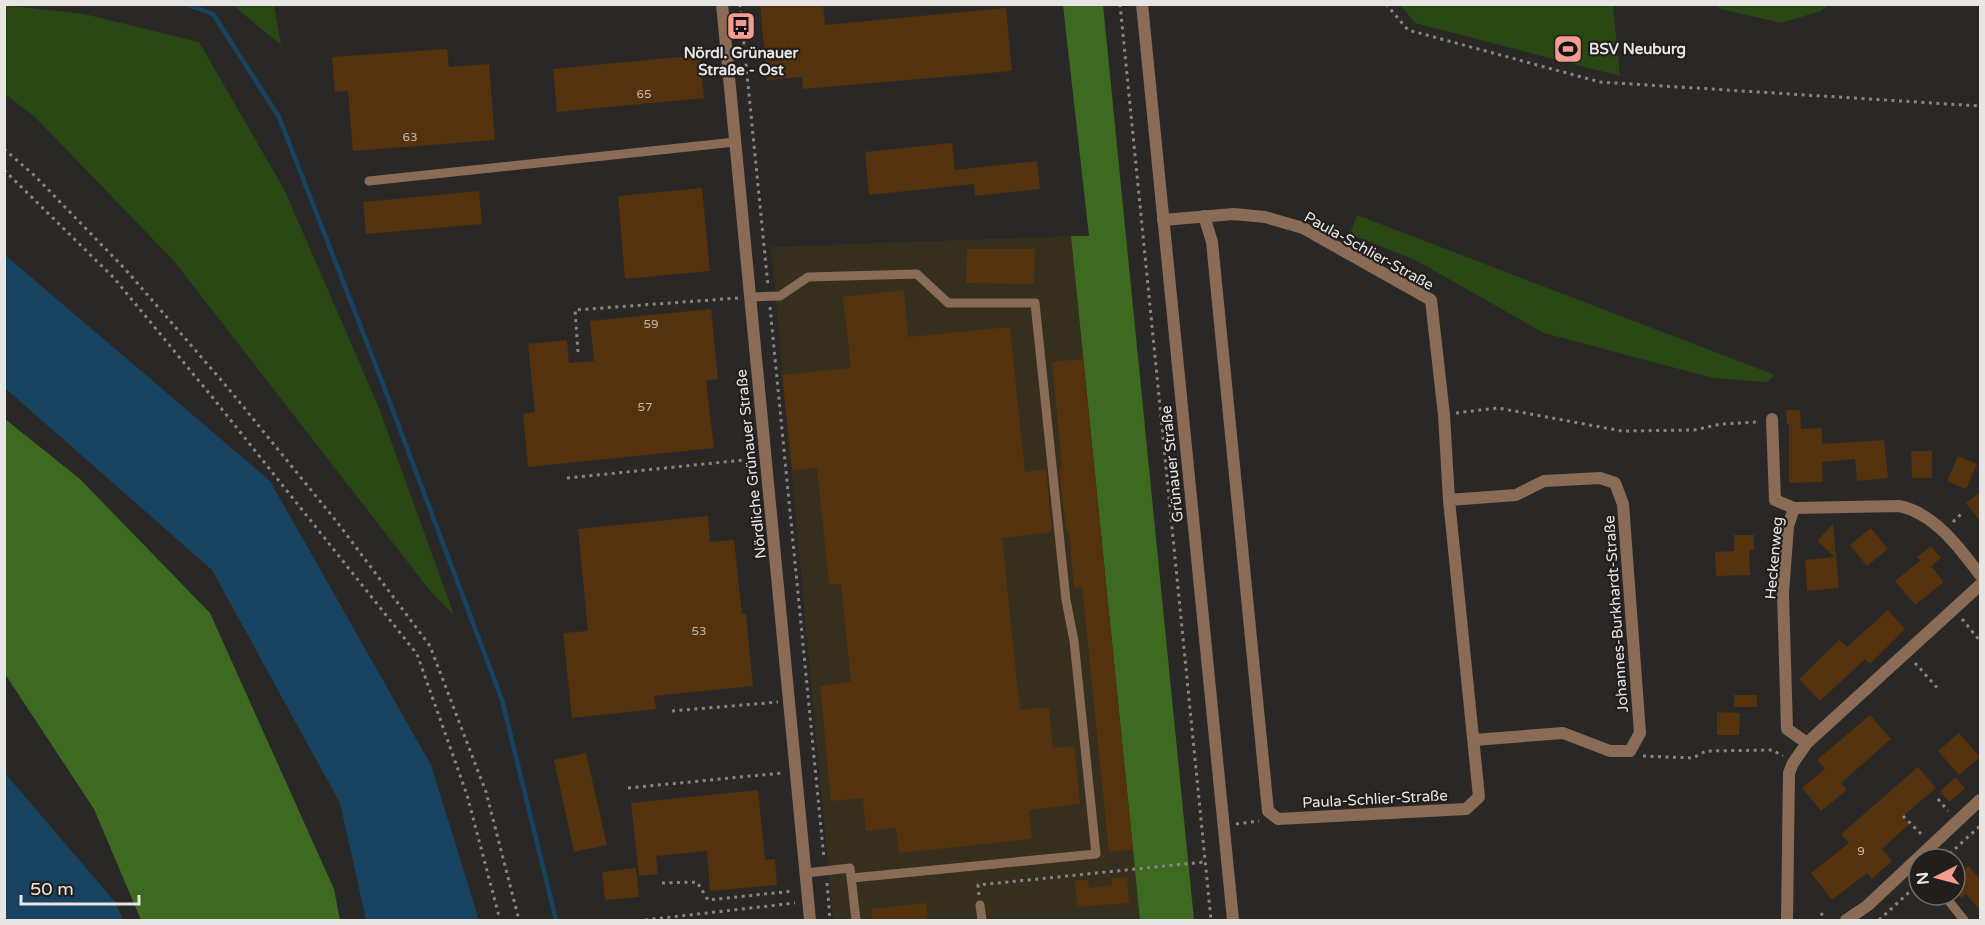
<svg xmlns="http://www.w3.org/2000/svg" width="1985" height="925" viewBox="0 0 1985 925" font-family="'Varela Round',sans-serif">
	<rect width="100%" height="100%" fill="#2a2826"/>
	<path fill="#372f1e" d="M1071,236l69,684h-307l-62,-673z"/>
	<path fill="#284713" d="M4,5l80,9 115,28 86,149 94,217 75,207 -23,-23 -257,-331 -139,-144 -30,-23z
		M230,5h44l7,40 -46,-38z
		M1400,5h213l7,71 -205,-53z
		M1717,5h111l-7,6 -40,12 -60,-14z
		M1357,215l418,160 -8,7 -54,-4 -169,-45 -127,-72 -67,-27z"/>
	<path fill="#3d6920" d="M1063,5h40l91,915h-54l-69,-684h18z
		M5,419l75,60 130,134 124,276 6,31h-199l-47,-111 -89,-135z"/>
	<path fill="#184360" d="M5,255l265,226 161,284 48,155h-113l-26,-117 -128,-233 -207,-182z
		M4,772l111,130 8,18h-118z"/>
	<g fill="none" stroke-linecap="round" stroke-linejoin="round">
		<path stroke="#184360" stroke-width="4.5" d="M186,4l27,10 66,103 102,262 121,321 54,220"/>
	</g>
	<path fill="#53320d" d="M760,4h63l2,21 181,-17 6,63 -209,18 -1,-12 -35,3z
		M447,49l2,18 40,-3 6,76 -142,11 -5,-60 -13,1 -3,-35z
		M700,55l4,43 -147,14 -4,-43z
		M952,143l3,27 82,-9 3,28 -65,7 -1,-12 -105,11 -4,-43z
		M702,188l8,83 -85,8 -7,-83z
		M479,191l3,33 -116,10 -3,-32z
		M967,249h68l-1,35 -68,-1z
		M904,290l4,47 102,-10 15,145 21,-3 6,63 -50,6 18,172 29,-3 4,41 21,-2 6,58 -51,6 3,29 -133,14 -3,-25 -30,3 -3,-33 -32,3 -11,-115 31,-4 -10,-98 -12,1 -12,-117 -25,2 -10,-95 69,-7 -8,-71z
		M711,309l7,70 -12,2 8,67 -186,19 -5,-53 12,-2 -7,-68 39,-4 2,23 25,-2 -4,-40z
		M1083,359l50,490 -24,3 -27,-265 -8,1 -5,-57h-3l-7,-63h3l-10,-106z
		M1786,410h14l1,19 21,-1v16l62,-4 4,38 -31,3 -2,-22 -33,3 1,20 -34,1v-59h-2z
		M1911,451h21v27h-20z
		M1958,456l19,8 -11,25 -19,-8z
		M1980,492v29l-14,-18z
		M708,516l2,26 24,-2 8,74h4l7,72 -99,10 2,13 -84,9 -9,-85 25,-2 -10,-102z
		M1833,524l6,64 -32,3 -2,-31 30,-3 -18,-16z
		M1871,528l17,21 -21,17 -17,-21z
		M1734,535h20v15h-5l1,25 -34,1 -1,-24 19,-1z
		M1931,546l10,12 -10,8 13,16 -29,23 -20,-24 25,-20 -3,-4z
		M1888,610l17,19 -35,35 -5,-5 -45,42 -21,-22 40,-39 8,7z
		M1734,695h23v12h-23z
		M1717,712l23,1 -1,22h-22z
		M1870,715l21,24 -50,44 6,7 -26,21 -19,-23 23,-19 -8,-9z
		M1959,733l21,24 -21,18 -21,-24z
		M586,753l21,92 -33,7 -20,-92z
		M1918,767l18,21 -34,29 7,7 -27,25 10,12 -20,18 -5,-6 -35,27 -21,-27 38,-30 -8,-9z
		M1956,777l9,12 -16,13 -9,-11z
		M758,790l7,70 10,-1 2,26 -67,6 -3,-40 -51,5 2,18 -19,2 -8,-73z
		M1969,866l11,14v30l-14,-16 -5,4 -6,-7v-14z
		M636,868l3,29 -34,3 -3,-28z
		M1127,877l2,26 -52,4 -2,-26 13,-1 1,8 23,-3 -1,-7z
		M926,903l2,18h-56l-1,-12z"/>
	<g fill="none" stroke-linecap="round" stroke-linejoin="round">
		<path stroke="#888684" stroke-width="3" stroke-dasharray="3 4.5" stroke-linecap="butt" d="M740,4l28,282
			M1120,4l91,916
			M1386,4l22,26 192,52 380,24
			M4,149l31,27 91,94 102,118 109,134 93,124 56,146 33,128
			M4,170l110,108 99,120 204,256 50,141 33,125
			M770,307l54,552
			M578,352l-3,-42 163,-12
			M1456,413l42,-5 124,23 72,-1 27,-6 37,-2
			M567,478l187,-19
			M1953,522l9,-9
			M1962,619l18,22
			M1915,663l25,28
			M672,711l106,-9
			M1643,756l50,2 13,-7 66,-1 11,6
			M628,788l154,-15
			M1938,799l10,12
			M1903,816l20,20
			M1236,824l23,-3
			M1944,859l36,-33
			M662,883l35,-1 11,18 85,-9
			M827,883l3,37
			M979,895l-1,-10 227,-23
			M1821,913l4,7
			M645,920l150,-17
			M1879,920l40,-37"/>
		<path stroke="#8a6b55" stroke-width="9" d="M369,181l366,-39
			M750,297l30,-1 28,-19 109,-3 31,29h87l31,297 8,41 22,213 -244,24
			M806,873l44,-5 6,52
			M1944,895l20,25
			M980,905l2,15"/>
		<path stroke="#8a6b55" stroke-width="12" d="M722,4l88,916
			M1163,220l71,-6 31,3 38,11 128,72 13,115 5,85 30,297 -13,12 -188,10 -10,-8 -56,-569 -8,-26
			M1772,419l3,81 19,8
			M1449,500l67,-5 28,-14 56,-3 15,5 8,21 17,229 -10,18h-20l-47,-18 -89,7
			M1807,743l-20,-14 -4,-136 5,-67 6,-18 105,-2c35,7 60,41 81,69
			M1787,920l2,-147 4,-10 14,-20 173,-158"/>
		<path stroke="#8a6b55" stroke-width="12" d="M1142,4l91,916
			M1846,920l21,-14 113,-106"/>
	</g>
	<defs>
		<g id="bus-square" transform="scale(1.5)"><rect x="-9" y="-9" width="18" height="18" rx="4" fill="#f59c91" stroke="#211e1d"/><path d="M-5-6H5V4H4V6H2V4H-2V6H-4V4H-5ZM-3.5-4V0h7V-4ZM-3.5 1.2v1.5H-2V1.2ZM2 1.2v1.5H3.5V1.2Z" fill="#111"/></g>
		<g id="stadium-square" transform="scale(1.5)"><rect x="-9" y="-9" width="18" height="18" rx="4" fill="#f59c91" stroke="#211e1d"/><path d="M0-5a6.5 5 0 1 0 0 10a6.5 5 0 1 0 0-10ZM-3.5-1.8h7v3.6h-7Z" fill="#111"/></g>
	</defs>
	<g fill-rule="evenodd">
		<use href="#bus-square" x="741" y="26"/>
		<use href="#stadium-square" x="1568" y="49"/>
	</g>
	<g text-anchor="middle" stroke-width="4.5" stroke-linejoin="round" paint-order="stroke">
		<g font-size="12" fill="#c3b9af">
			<text x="644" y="98">65</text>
			<text x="410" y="141">63</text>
			<text x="651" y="328">59</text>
			<text x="645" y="411">57</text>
			<text x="699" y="635">53</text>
			<text x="1861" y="855">9</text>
		</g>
		<g font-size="15" font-weight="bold" fill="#e8e6e5" stroke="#211e1d" text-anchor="start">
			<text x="1589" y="54">BSV Neuburg</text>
			<text x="741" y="58" text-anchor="middle">Nördl. Grünauer<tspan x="741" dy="17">Straße - Ost</tspan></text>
		</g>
		<g font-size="15" fill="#e8e6e5" stroke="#211e1d">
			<text transform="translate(1369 251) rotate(29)" y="5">Paula-Schlier-Straße</text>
			<text transform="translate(751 464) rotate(-96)" y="5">Nördliche Grünauer Straße</text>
			<text transform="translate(1172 464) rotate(-96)" y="5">Grünauer Straße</text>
			<text transform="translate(1774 558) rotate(-85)" y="5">Heckenweg</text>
			<text transform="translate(1616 614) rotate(-94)" y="5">Johannes-Burkhardt-Straße</text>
			<text transform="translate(1375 799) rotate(-3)" y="5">Paula-Schlier-Straße</text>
		</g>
	</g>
	<rect width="1985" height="925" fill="none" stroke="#e8e6e5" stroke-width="12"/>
	<g transform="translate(1937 877) rotate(264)"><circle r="28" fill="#211e1d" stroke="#716e6d" stroke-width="1.5"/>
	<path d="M0-4.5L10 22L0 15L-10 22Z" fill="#f59c91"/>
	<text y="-9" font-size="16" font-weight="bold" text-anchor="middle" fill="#e8e6e5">N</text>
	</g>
	<path d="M21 895v9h118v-9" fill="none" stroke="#e8e6e5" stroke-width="3"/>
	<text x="30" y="895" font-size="18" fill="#e8e6e5" stroke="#211e1d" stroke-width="4.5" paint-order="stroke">50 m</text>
</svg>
